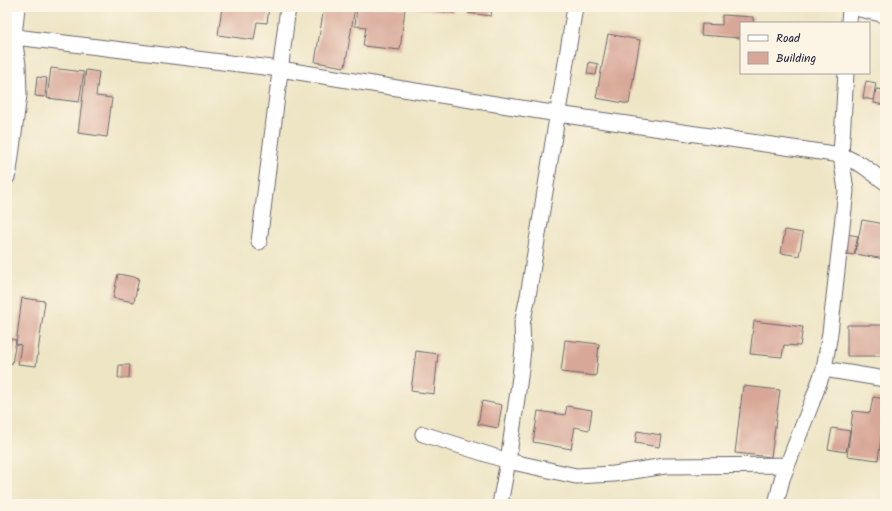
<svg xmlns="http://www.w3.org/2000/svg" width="892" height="511" viewBox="0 0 892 511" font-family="Kalam,sans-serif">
	<rect width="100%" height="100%" fill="#fcf5e5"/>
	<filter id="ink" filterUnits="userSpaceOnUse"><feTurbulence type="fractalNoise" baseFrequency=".025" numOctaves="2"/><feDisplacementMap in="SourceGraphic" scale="8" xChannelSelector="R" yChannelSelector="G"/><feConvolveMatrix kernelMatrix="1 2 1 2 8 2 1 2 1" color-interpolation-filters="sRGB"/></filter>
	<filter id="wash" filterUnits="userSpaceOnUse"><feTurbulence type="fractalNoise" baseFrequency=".012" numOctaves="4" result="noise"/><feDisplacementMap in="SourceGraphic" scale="16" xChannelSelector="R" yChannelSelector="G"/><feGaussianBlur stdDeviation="0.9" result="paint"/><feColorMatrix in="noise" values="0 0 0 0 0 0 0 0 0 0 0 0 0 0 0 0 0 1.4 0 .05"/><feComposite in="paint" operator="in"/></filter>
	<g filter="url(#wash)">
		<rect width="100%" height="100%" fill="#eee5c5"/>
		<g id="blocks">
			<path fill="#d8a798" d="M222,7h47l-2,16 -10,-1 -3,18 -36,-5z
				M324,7h31l-10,60 -30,-5z
				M357,7h33l15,2 -5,41 -37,-4 3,-19 -11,-1z
				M415,7h40l-1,6 -40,-5z
				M469,7h23l-1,9 -23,-3z
				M722,15l31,2v6h-12v15l-40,-3 1,-11 20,1z
				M608,34l32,6 -11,64 -33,-6z
				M589,62l9,2 -2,11 -9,-1z
				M51,68l33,4 -5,30 -32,-4z
				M86,70l13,2 -3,24 16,2 -5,39 -29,-4z
				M37,77l10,1 -2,19 -10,-1z
				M866,81l10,2 -3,17 -10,-2z
				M876,89l9,1 -1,15 -10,-2z
				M862,220l23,4v35l-30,-5z
				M785,230l18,3 -4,23 -18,-3z
				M846,234l12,2 -4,19 -11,-2z
				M118,274l21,4 -5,24 -21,-4z
				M22,298l23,3 -9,65 -18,-2 3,-19 -5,-1z
				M754,321l49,6 -3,19 -16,-1 -2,12 -32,-3z
				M847,325h38v31h-38z
				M7,338l9,2 -4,24 -5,-1z
				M565,340l34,4 -3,32 -35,-4z
				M416,351l22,3 -4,40 -23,-3z
				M119,365h11l-1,13h-11z
				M743,386l37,4 -9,67 -36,-4z
				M873,397l12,2v10l-7,51 -31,-4 6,-45 17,2z
				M482,401l20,4 -4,23 -20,-4z
				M567,406l25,4 -3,20 -14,-3 -4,22 -38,-7 5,-31 27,4z
				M832,428l18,3 -4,21 -18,-3z
				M637,431l24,4 -2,12 -24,-4z"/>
		</g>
	</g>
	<g filter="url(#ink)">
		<use href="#blocks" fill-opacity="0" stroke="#69666b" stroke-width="1"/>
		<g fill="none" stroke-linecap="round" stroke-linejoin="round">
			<g stroke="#69666b" stroke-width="17">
				<path id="minor" d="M851,7l34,8
					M849,23l1,-16
					M7,36l273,33 278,45 283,41 21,10 23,17
					M7,177l2,-6 10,-76 -1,-30 -4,-28 3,-30
					M259,242l29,-235
					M824,369l61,10
					M423,434l85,27 68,15 38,-2 51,-8 122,-1
					M500,504l8,-43 12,-84 3,-28 -1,-25 6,-28 47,-289
					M776,504l6,-25 30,-77 12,-33 6,-36 16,-142 -5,-36 5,-82"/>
			</g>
			<use href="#minor" stroke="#fff" stroke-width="15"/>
		</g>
	</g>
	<rect width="892" height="511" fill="none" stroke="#fcf5e5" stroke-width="24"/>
	<rect x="740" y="22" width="130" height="52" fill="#fcf5e5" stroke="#a5a1a1"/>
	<rect x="748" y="35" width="20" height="6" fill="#ffffff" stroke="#a5a1a1"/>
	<text x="776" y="42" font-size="12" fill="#22223b">Road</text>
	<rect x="748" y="52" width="20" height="12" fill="#d8a798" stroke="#a5a1a1"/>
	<text x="776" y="62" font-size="12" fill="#22223b">Building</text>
</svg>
